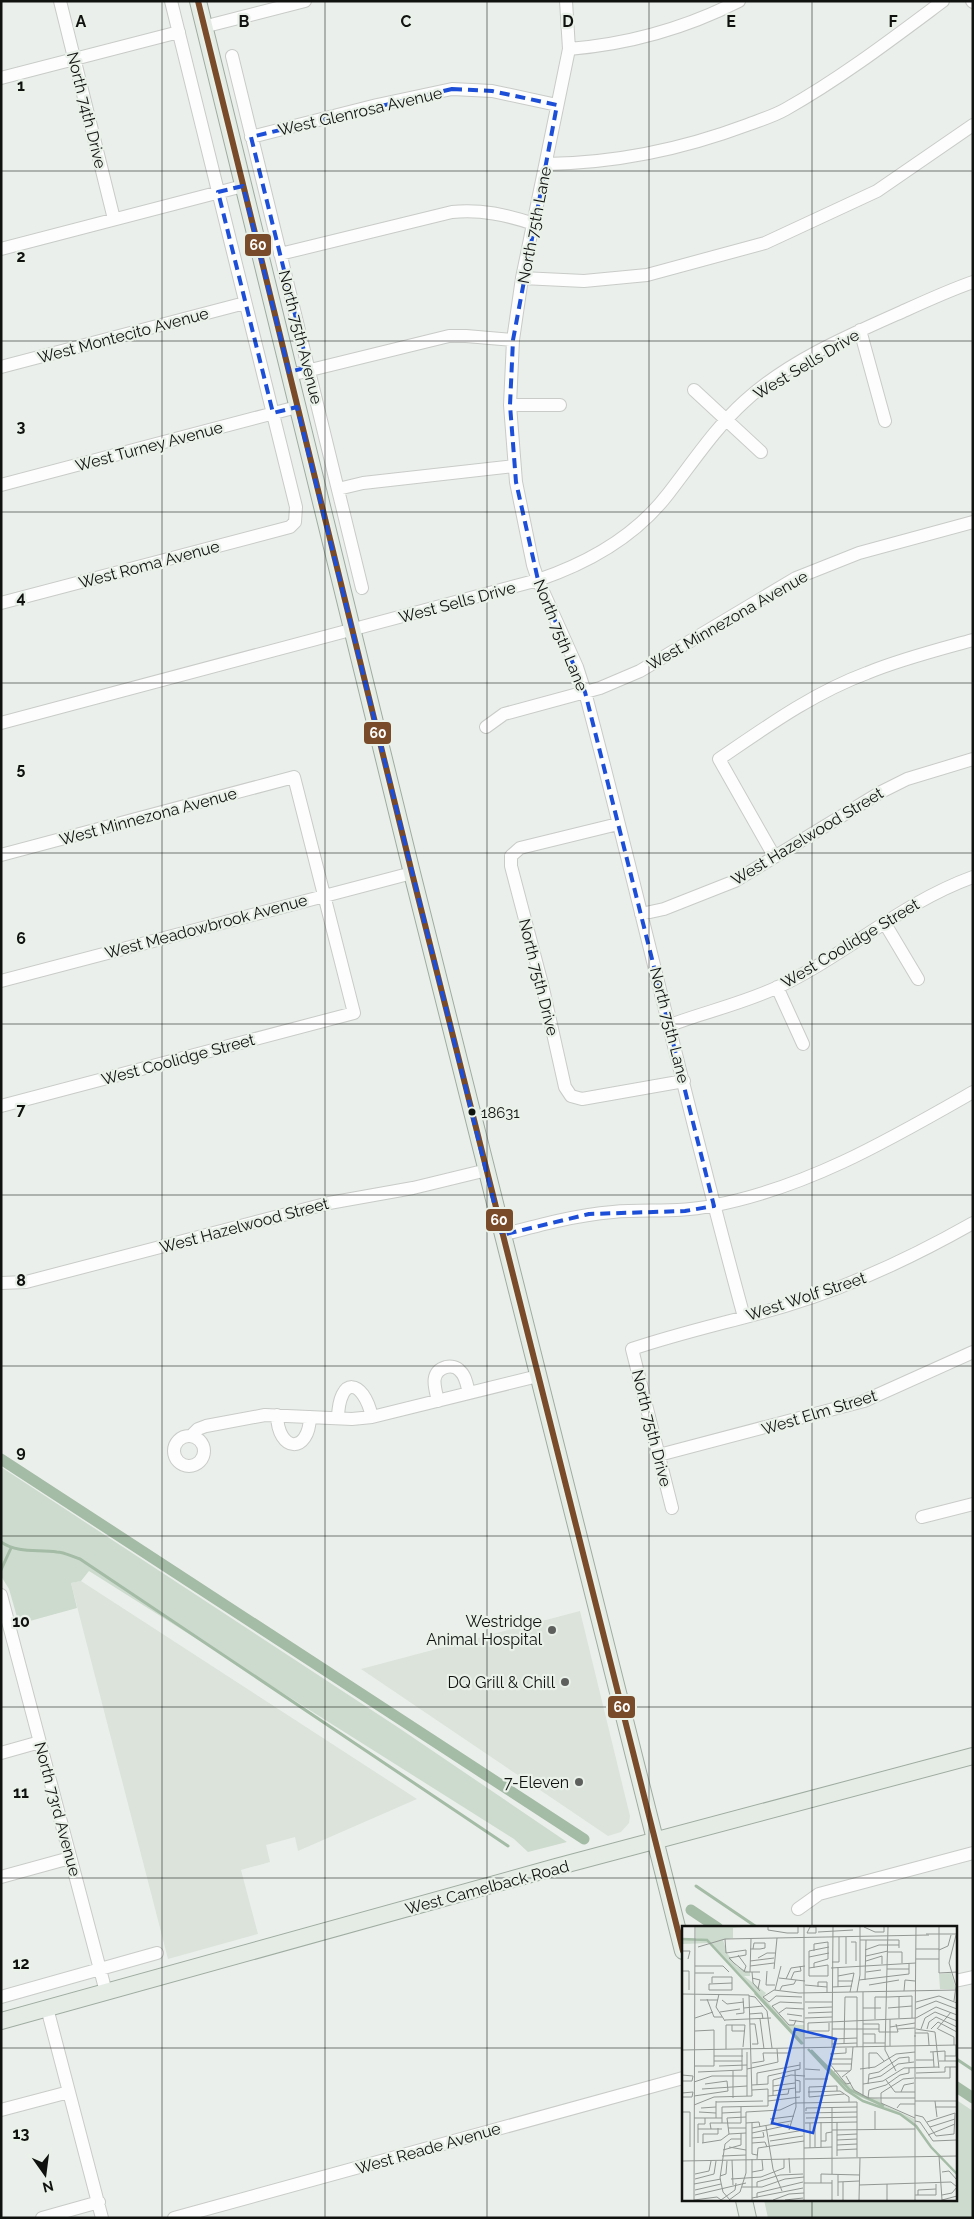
<svg xmlns="http://www.w3.org/2000/svg" width="974" height="2219" viewBox="0 0 974 2219" font-family="Raleway,sans-serif">
	<rect width="100%" height="100%" fill="#ebefeb"/>
	<path fill="#dbe3db" d="M81,1581l336,218 -119,52 -3,-14 -29,8 4,17 -29,8 17,64 -90,25 -97,-376z
		M580,1611l50,205 -1,7 -8,9 -13,4 -247,-167z"/>
	<path fill="#ccdbcd" d="M1,1467l398,261 168,114 -39,10 -14,-13 -425,-268 -8,10 -10,2 6,25 -58,16 -10,-35 -8,-13z
		M955,2099l18,12v107h-205l-4,-18h191z"/>
	<g fill="none" stroke-linecap="round" stroke-linejoin="round">
		<path stroke="#a4bba6" stroke-width="3" d="M1,1542c18,12 36,7 56,10 7,0 16,5 23,7l428,287
			M1,1570l10,-22
			M696,1886l62,42
			M955,2058l18,12"/>
		<path stroke="#a4bba6" stroke-width="11" d="M1,1459l583,380
			M691,1910l27,18
			M955,2086l18,12"/>
		<g stroke="#c8cbc8" stroke-width="14">
			<path id="minor" d="M60,1l54,218
				M566,1l3,48 -47,229 -9,62 -3,65 6,77 17,83 5,15 39,87 8,25c55,208 102,418 159,625
				M972,1l1,1
				M203,27l102,-26
				M569,49c61,-5 115,-20 170,-48
				M232,56l130,532
				M1,78l178,-46
				M251,137l126,-32 75,-16 40,2 65,14
				M546,164c68,-1 137,-15 201,-39 13,-5 27,-9 39,-16 55,-31 106,-70 157,-108
				M1,249l242,-63
				M280,254l172,-42c29,-3 55,3 82,12
				M522,278l62,3 63,-6 118,-32 112,-52 96,-66
				M860,330l25,91
				M1,367l244,-64
				M290,375l159,-39h17l47,4
				M694,390l67,62
				M510,405h50
				M1,485l296,-78
				M338,489l25,-6 151,-17
				M1,603l289,-76 5,-5 1,-15 -125,-506
				M1,723l537,-143c50,-17 97,-43 130,-86 25,-32 47,-66 77,-93 45,-41 107,-67 161,-91 22,-10 44,-20 67,-28
				M486,727l18,-13 96,-26 40,-17 156,-93 63,-25 114,-31
				M618,824l-98,24 -9,8v10l31,118 23,103 6,9 11,3 102,-18
				M1,855l293,-78 60,236 -353,93
				M774,856l-55,-97c47,-32 94,-66 148,-86 34,-14 70,-23 106,-33
				M641,914l23,-5 71,-28 146,-89 26,-13 66,-20
				M884,922l34,57
				M1,981l411,-108
				M777,987l26,57
				M670,1025c35,-13 74,-22 108,-38 68,-32 123,-84 195,-110
				M502,1235c37,-10 74,-20 111,-23 33,-3 65,1 98,-6 96,-18 178,-66 262,-114
				M1,1283l25,-1 303,-79 84,-15 74,-18
				M438,1401c-3,-13 -9,-29 8,-34 5,-1 11,0 14,4 6,5 7,15 9,22
				M277,1415c1,38 32,39 33,2
				M338,1418c1,-42 25,-40 34,-1
				M174 1451a15 15 0 1 1 30 0a15 15 0 1 1-30 0Z
				M191,1436l7,-7 8,-3 59,-11 87,4 20,-2 166,-41
				M659,1455l205,-54 109,-49
				M672,1508l-40,-159c50,-17 102,-28 153,-43 67,-20 128,-49 188,-83
				M922,1517l51,-13
				M1,1595l105,397
				M1,1753l39,-11
				M1,1877l69,-19
				M798,1909l21,-15 154,-41
				M955,1981l18,-4
				M1,1997l156,-44
				M47,2008l55,210
				M1,2110l68,-18
				M42,2218l57,-16
				M174,2218l509,-140"/>
		</g>
		<g stroke="#9faca1" stroke-width="18">
			<path id="major" d="M198,1l214,872 271,1078
				M1,2021l555,-154 417,-111
				M744,2200l4,18"/>
		</g>
		<use href="#minor" stroke="#fcfdfc" stroke-width="12"/>
		<use href="#major" stroke="#e5ece6" stroke-width="16"/>
		<g stroke="#e9f1e9" stroke-width="10">
			<path id="bus-1" d="M198,1l214,872 271,1078"/>
		</g>
		<use href="#bus-1" stroke="#7a4b2a" stroke-width="6"/>
	</g>
	<path fill="none" stroke="#1d4ed8" stroke-width="4" stroke-dasharray="10 6" stroke-linejoin="round" d="M452,89l40,2 65,14 -44,235 -3,65 6,77 22,98 47,112 129,514 -29,5 -96,3 -87,21 -205,-828 -24,6 -55,-221 25,-6 46,186 19,-5 -57,-230z"/>
	<path fill="none" stroke="#101210" stroke-width="1" stroke-opacity="0.55" d="M162,1v2217M325,1v2217M487,1v2217M649,1v2217M812,1v1927M1,171h972M1,341h972M1,512h972M1,683h972M1,853h972M1,1024h972M1,1195h972M1,1366h972M1,1536h972M1,1707h972M1,1878h972M1,2048h682M955,2048h18M812,2200v18"/>
	<circle fill="#101210" stroke="#e9f1e9" stroke-width="2" cx="472" cy="1112" r="4.5"/>
	<g fill="#5d5f5d" stroke="#e9f1e9" stroke-width="2">
		<circle cx="552" cy="1630" r="5"/>
		<circle cx="565" cy="1682" r="5"/>
		<circle cx="579" cy="1782" r="5"/>
	</g>
	<g text-anchor="middle" stroke-width="4.5" stroke-linejoin="round" paint-order="stroke">
		<g font-size="15" fill="#101210" stroke="#e9f1e9" text-anchor="start">
			<text x="481" y="1118">18631</text>
		</g>
		<g font-size="16" fill="#101210" stroke="#e9f1e9">
			<text transform="translate(87 110) rotate(76)" y="6">North 74th Drive</text>
			<text transform="translate(360 111) rotate(-13)" y="6">West Glenrosa Avenue</text>
			<text transform="translate(534 225) rotate(-79)" y="6">North 75th Lane</text>
			<text transform="translate(123 335) rotate(-15)" y="6">West Montecito Avenue</text>
			<text transform="translate(301 337) rotate(76)" y="6">North 75th Avenue</text>
			<text transform="translate(806 364) rotate(-31)" y="6">West Sells Drive</text>
			<text transform="translate(149 446) rotate(-15)" y="6">West Turney Avenue</text>
			<text transform="translate(149 564) rotate(-15)" y="6">West Roma Avenue</text>
			<text transform="translate(457 602) rotate(-15)" y="6">West Sells Drive</text>
			<text transform="translate(727 620) rotate(-30)" y="6">West Minnezona Avenue</text>
			<text transform="translate(561 635) rotate(68)" y="6">North 75th Lane</text>
			<text transform="translate(148 816) rotate(-15)" y="6">West Minnezona Avenue</text>
			<text transform="translate(807 836) rotate(-31)" y="6">West Hazelwood Street</text>
			<text transform="translate(206 926) rotate(-15)" y="6">West Meadowbrook Avenue</text>
			<text transform="translate(850 943) rotate(-31)" y="6">West Coolidge Street</text>
			<text transform="translate(539 977) rotate(76)" y="6">North 75th Drive</text>
			<text transform="translate(670 1025) rotate(76)" y="6">North 75th Lane</text>
			<text transform="translate(178 1059) rotate(-15)" y="6">West Coolidge Street</text>
			<text transform="translate(244 1225) rotate(-15)" y="6">West Hazelwood Street</text>
			<text transform="translate(806 1296) rotate(-18)" y="6">West Wolf Street</text>
			<text transform="translate(819 1412) rotate(-17)" y="6">West Elm Street</text>
			<text transform="translate(652 1428) rotate(76)" y="6">North 75th Drive</text>
			<text transform="translate(58 1809) rotate(75)" y="6">North 73rd Avenue</text>
			<text transform="translate(487 1887) rotate(-15)" y="6">West Camelback Road</text>
			<text transform="translate(428 2148) rotate(-16)" y="6">West Reade Avenue</text>
		</g>
		<g font-size="16" fill="#101210" stroke="#e9f1e9" text-anchor="end">
			<text x="542" y="1627">Westridge<tspan x="542" dy="18">Animal Hospital</tspan></text>
			<text x="555" y="1688">DQ Grill &amp; Chill</text>
			<text x="569" y="1788">7-Eleven</text>
		</g>
	</g>
	<g transform="translate(682 1926)">
		<rect width="275" height="275" fill="#ebefeb"/>
		<path d="M14,1h47l-10,1v10l-10,2 4,13 10,14 13,5v4h-6l22,17 -3,4 26,28h15l-1,18 -92,-100 -29,1v-5h19l-5,-1zM269,47l5,16h-16l-1,-15zM126,123l54,47 18,3v4l34,16v4l-14,-9 -50,-21z" fill="#ccdbcd"/>
		<path fill="none" stroke="#a4bba6" stroke-width="2.5" d="M0,13l25,1 96,104M73,67l47,51M126,123l38,41 17,11 37,13 16,12 15,21 26,27M129,124l39,40 34,16"/>
		<path fill="none" stroke="#939793" stroke-width="1" d="M86,1v3l19,3h11v-6M128,1h6v6h-9l3,-6M182,1l11,5h9v-5M206,1l-3,123 11,21M257,1v46l18,-1M136,6l35,-2M244,8h31M43,13l1,14 20,-3v5l-17,3 5,5 11,9h15M178,14h39v8M169,16h5v19M16,21l27,-8 204,-4M68,23h10l5,-1v-5h-11l-1,6M234,23h23M183,24l14,-5h20M257,24l9,-4 3,-11M0,25h8l-2,8M206,26h14v11M275,27v21M56,29l8,11 -2,6M184,30l22,-5M127,31l20,-4M76,32l9,-5h8M234,33h23M68,35l24,-3M184,35l16,-5v8M150,36h7v-25M164,38v-27M13,40h28l6,6M68,40l24,-3M127,42l19,-3v11h-19v-25l20,-4M132,42v-5l14,-4v-17l-14,2v7M149,42l85,-5M92,43l3,-31M205,43h22M0,45h7v19M85,45l-1,14h9M68,46l1,-33M70,46l1,11 7,8M184,46l15,-2M13,47h19M156,50l16,-3 -4,19M70,52l8,2 -2,9M97,52l26,3M104,53l5,-11 14,-2M109,53l3,-7 7,-1 -1,-5M177,54l50,-6v-11M183,54l1,-40M156,55h15M123,59l22,2M187,59l30,-5M136,61v-5h9v10M150,61l20,-1M156,61v-20M27,64h23v-13h-20v6M27,64v-6l23,-1M93,64l6,-24M98,64l2,-4 12,-2 2,-4M222,65l1,-11 10,1M175,66l3,-17v-48M0,68l67,1 3,101 -38,1 -20,8M37,68l-3,13 9,14M67,70l6,1 12,14 5,37M120,71l-26,-1 -7,6 -6,-5 11,-7 25,3 158,-3M163,71h12v50M25,73l7,18h8M18,74h18M40,74l5,4 17,-2M272,75l2,-15 -7,-23 7,-28M123,76h27M234,76l23,-6 18,7M62,82l19,-2M126,82l24,-1M181,82h18M206,82l24,-2M234,83l20,-8 21,8M38,86l20,-3M97,87l7,-5 18,1M126,87l24,-1M54,88l8,-1 -1,-15M67,88l13,-1 1,6M105,88l15,2M13,92l18,-6M123,92l27,-1M217,92v-21M78,93l4,30M193,93v-22h13l24,-1v22M208,93v27M43,94l46,-2M107,94l15,2M114,94l-2,5h-5l-17,-19 8,-4 22,1M68,98h5l3,20h-6M181,98h16v8h19l-2,-8M50,99v6h13M208,101l25,-4M150,103h47M216,103l17,-1M234,103l19,3M239,103l4,-11 10,-6 22,9M245,103l2,-7 7,-5 21,10M249,103l7,-7 19,10M255,103l14,-17M256,103l16,8v8M126,105v-8l108,-5 20,-11 21,8M126,105h21v-8M253,106l4,36M233,107h13l1,12M181,108h12v9M233,111l1,-110M123,112l27,-1M150,113l25,-1M181,117h22M150,118l25,-1M162,118l1,-47M150,121l1,-120M44,123v-24h19l-2,22M0,124l275,-5M248,126l15,-1v10M251,126l1,15M148,128l16,-1v-5M32,130h29M263,130h11v-11M148,133h22M234,134h17M32,135h28M257,135h18M70,137l12,-2 -1,-8h25M148,138l16,20 5,-1M148,138h22M13,140h19v-36l-19,1M37,140l28,-1M65,143l31,-7 -1,-13M123,143l15,1M178,143l15,-2 21,-13 19,-2M187,143v-16h8l7,8M152,145h16M16,146l44,-2v-21M234,147l29,-1v-5h12M0,149l11,1 -1,5h-10M164,150l8,14 14,8h47M160,151l9,-7 2,-23M232,152l-11,1 -22,14v10l34,15M233,152h35v-11M123,153h23M187,153l12,-3 17,-12 16,-2M113,154l5,1v11h-5M204,154l9,12h20M12,156l18,-6h35M181,158l20,-3 21,-13 35,-1M186,158l1,-10 10,-2 20,-14 10,-1v5M70,159l16,-1v-8l32,-7v-7M75,159v-12l43,-8M91,160l22,-3M20,163l45,-3M91,165l22,-3M155,165v-5l-28,1v10l35,-3M126,166l32,-1 9,6v5M219,166l3,-7 10,-2M0,167l11,-1 -1,5h-10M12,170l34,-5 -1,-10 -22,3M65,170v-44M86,170l20,-2 1,-5M91,170v-16l18,-5 14,1M181,170v-104M51,172v-27M186,172l1,-8 17,-5 14,-10 9,-2v-5M34,175v17M86,175l32,-4M233,175h42M253,175l2,16M34,176l47,-1M253,181h22M19,182l15,-1M215,182l3,-4h15M124,185v-3l51,-1M0,186h8v35M17,186l17,1M40,187l19,-1M123,187l52,-1M233,189l8,2 13,19 18,-2 1,-21 -28,9M12,192h28M124,192l51,-1M88,193l24,-3M233,195l5,1 13,19 24,-1M155,196v34M40,197v-16l46,-1v-17l-16,1M64,197l13,-1 1,5M70,197v31l5,1M123,197l52,-1M128,197v25M133,197v24M84,200l7,43 9,22M248,201l25,-8M46,202h18M70,202l39,-7M16,203h24M29,203l-1,-6h31v-16M193,203v-18M107,204l7,-23 -1,-37M150,204l83,-1M70,207l37,-8M47,208l-2,-16 19,-1M155,209l20,-1M246,209l27,-11M87,210l35,-6M70,212l12,-1 -1,-5M39,214l8,-6 17,-1M155,214l20,-1M88,215l33,-5M139,215h5v-8l6,-1M16,217v-19h7v-6M20,217l19,-3M21,217v-9h15v-6M70,217l13,-1 2,5M43,218l-5,34 3,14 7,8M43,218l6,-5h10M155,219l20,-1M47,221l17,3M139,221v-25M122,222l28,-1M41,224l18,-5v-12M155,224l20,-1M40,230l24,-1M257,230l3,44 15,-4M107,232l1,15M70,233v41M75,233l1,-11 46,-7M50,234l1,25M0,235l275,-5M70,246l11,-2 -1,-10M260,246l7,-1 8,9M13,248l14,-3 2,-10M150,248v-67M38,250l6,-2 1,-13M13,253l19,-5 2,-13M49,253l30,-2 23,-9v-9M150,254v20M156,256l21,-1M161,256v18M122,257h28M139,257v-9l39,1M12,258l27,-5M205,258v16M177,259l92,-3 6,5M60,261h20l23,-8 19,-2M75,261v-5l23,-7 23,-1M13,264l26,-6M13,269l51,-12M233,269h21v-11M236,269v-5l18,-1M260,269l10,-2 5,-6M156,270v-21M70,272l51,-10M75,272v-5l46,-11M12,274l23,-3 4,3M12,274l1,-273M39,274l14,-10 1,-7M47,274l11,-8 6,-19v-61l34,-2 15,-7 62,-1v55M91,274l16,-6 15,-1M103,274l18,-2M122,274v-273M177,274l1,-42M233,274v-165"/>
		<path fill="#1d4ed8" fill-opacity="0.15" stroke="#1d4ed8" stroke-width="2.5" d="M113,103l41,10 -23,94 -41,-10z"/>
		<rect width="275" height="275" fill="none" stroke="#101210" stroke-width="2.5"/>
	</g>
	<g font-size="16" text-anchor="middle" font-weight="bold" fill="#101210" stroke="#e9f1e9" stroke-width="4.5" stroke-linejoin="round" paint-order="stroke">
		<text x="81" y="27">A</text>
		<text x="244" y="27">B</text>
		<text x="406" y="27">C</text>
		<text x="568" y="27">D</text>
		<text x="731" y="27">E</text>
		<text x="893" y="27">F</text>
		<text x="21" y="91">1</text>
		<text x="21" y="262">2</text>
		<text x="21" y="432">3</text>
		<text x="21" y="603">4</text>
		<text x="21" y="774">5</text>
		<text x="21" y="944">6</text>
		<text x="21" y="1115">7</text>
		<text x="21" y="1286">8</text>
		<text x="21" y="1457">9</text>
		<text x="21" y="1627">10</text>
		<text x="21" y="1798">11</text>
		<text x="21" y="1969">12</text>
		<text x="21" y="2139">13</text>
	</g>
	<g stroke="#e9f1e9" stroke-width="2">
		<rect x="244" y="233" width="28" height="24" rx="5" fill="#7a4b2a"/>
		<rect x="363" y="721" width="29" height="24" rx="5" fill="#7a4b2a"/>
		<rect x="485" y="1208" width="29" height="24" rx="5" fill="#7a4b2a"/>
		<rect x="607" y="1695" width="29" height="24" rx="5" fill="#7a4b2a"/>
	</g>
	<g font-size="14" text-anchor="middle" font-weight="bold" fill="#fff">
		<text x="258" y="250">60</text>
		<text x="378" y="738">60</text>
		<text x="499" y="1225">60</text>
		<text x="622" y="1712">60</text>
	</g>
	<rect width="974" height="2219" fill="none" stroke="#101210" stroke-width="5"/>
	<g transform="translate(45 2174) rotate(166)" stroke="#e9f1e9" stroke-width="4" paint-order="stroke">
	<path d="M0-4L9 19L0 12L-9 19Z" fill="#101210"/>
	<text y="-8" font-size="14" font-weight="bold" text-anchor="middle" fill="#101210">N</text>
	</g>
</svg>
